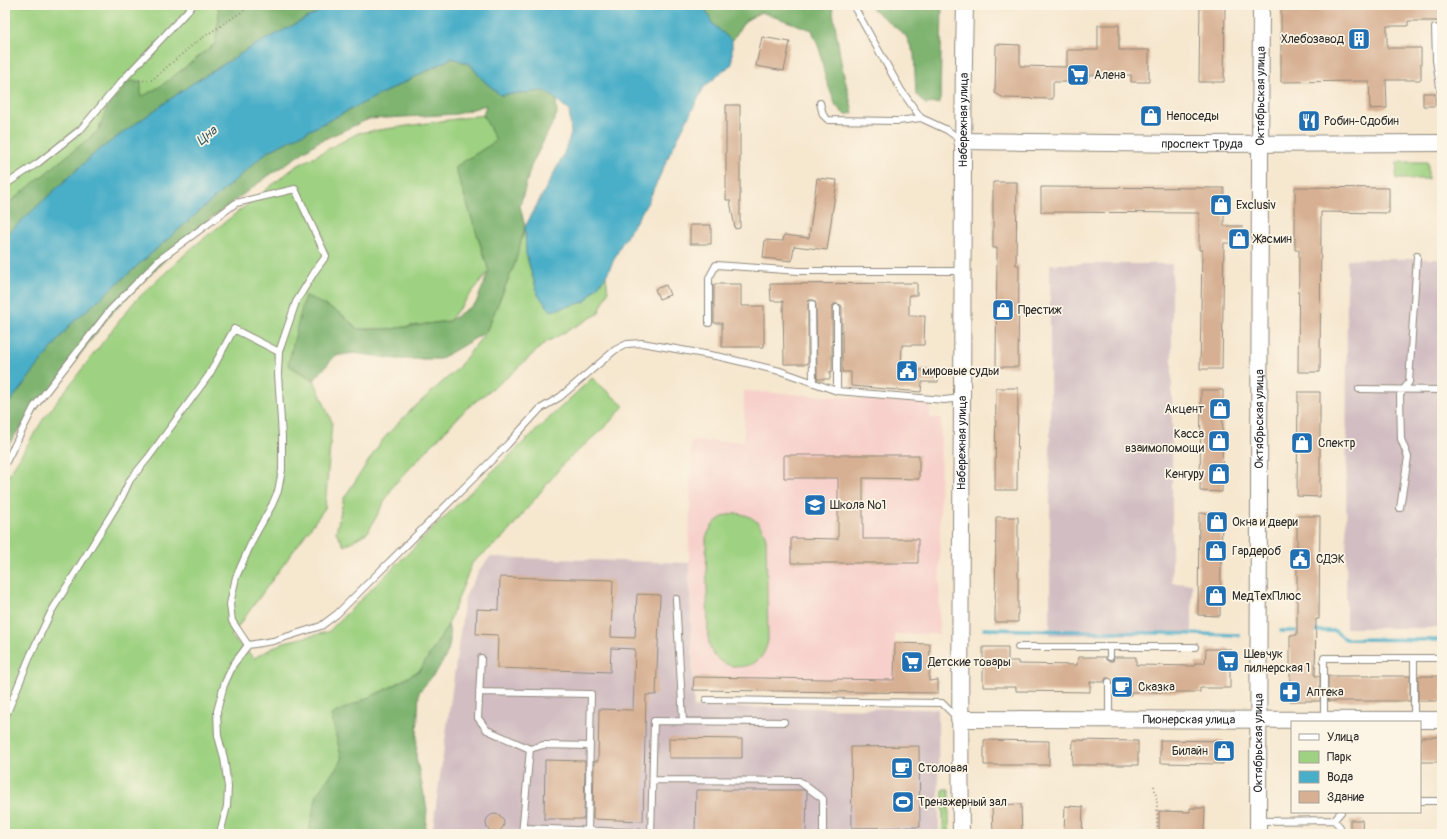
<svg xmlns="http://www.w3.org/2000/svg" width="1447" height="839" viewBox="0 0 1447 839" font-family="Pangolin,sans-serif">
	<rect width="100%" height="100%" fill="#fcf5e5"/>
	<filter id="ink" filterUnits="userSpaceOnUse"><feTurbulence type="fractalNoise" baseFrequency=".025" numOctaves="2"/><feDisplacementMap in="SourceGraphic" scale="8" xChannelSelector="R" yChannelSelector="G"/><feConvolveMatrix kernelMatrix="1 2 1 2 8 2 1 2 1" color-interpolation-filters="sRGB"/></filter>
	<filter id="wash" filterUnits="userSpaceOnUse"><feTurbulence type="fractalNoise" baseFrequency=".012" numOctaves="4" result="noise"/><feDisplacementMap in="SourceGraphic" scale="16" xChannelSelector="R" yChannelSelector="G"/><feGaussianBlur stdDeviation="0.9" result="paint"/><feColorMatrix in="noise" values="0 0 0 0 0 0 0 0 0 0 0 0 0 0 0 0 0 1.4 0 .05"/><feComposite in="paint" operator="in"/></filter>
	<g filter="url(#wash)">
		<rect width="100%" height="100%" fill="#f6e7cf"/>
		<path fill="#f7d0cb" d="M744,391l186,12v15h11l-2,216h-44l-1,46 -200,-3 -5,-114 2,-122h53z"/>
		<path fill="#d2bec2" d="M1347,259h95v369h-96z
			M1050,264h122v319l20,1v51h-142z
			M490,557l199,6 5,144 244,2 1,125h-507l33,-237 14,-26z"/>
		<path fill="#9ed181" stroke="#647e56" d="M5,5h213l1,14 -4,25 -54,42 -20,12 -34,10 -9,23 -93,75z
			M483,115l14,26 -42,26 34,104 -40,50 -59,8h-32l-18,-16 -52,52 26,15 18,42 -7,86 -94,128 23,22 30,-16 44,-10 134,-132 130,-122 32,28 -16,18 -44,39 -60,74 -32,26 -24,62 -28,45 -29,17 -60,28 11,45 -25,34 -7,32v8h-305v-353l39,-63 90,-116 59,-55 102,-80 63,-34z
			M1397,162h31v17h-32z
			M525,227l1,27 12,41 13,15 34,-8 21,-26 2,16 -10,22 -53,29 -35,32 -43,33 -74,78 -25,46 -24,14 -8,-14 8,-34 39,-59 26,-27 48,-43 29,-37 28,-66z
			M734,513c18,2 26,8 32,25l2,102c-1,6 -3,12 -7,17 -13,16 -42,11 -50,-7 -2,-4 -2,-9 -3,-13l-2,-99c6,-15 12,-21 28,-25z
			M943,789h6v45h-6z"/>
		<path fill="#7eb36f" stroke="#546f4d" d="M218,5h114l-79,41 -63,39 -94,67 -91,84v-30l93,-75 9,-23 22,-27h12v16l20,-11 54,-42 4,-25z
			M704,5h128l9,57 12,51 -8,2 -9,-9 -11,-29 -5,-26 -8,-21 -51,-18 -16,9 -13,20 -20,-18z
			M868,5h74l-2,98 -15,1 -9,-10 -2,-40 -8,-18z
			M452,58l18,6 11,14 19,17 45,-4 11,8 1,15 -26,52 -11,40 5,21 -11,39 -28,66 -46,27h-43l-43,-6 -19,3 -21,24 -26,-15 17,-70 35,18 18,16h32l59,-8 27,-18 13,-32 -34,-104 41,-26 -13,-26 3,-10 -29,9 -88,5 -51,23 -54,37 -69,51 -84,84 -53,69 -43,52 -10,16v-43l65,-83 197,-173z
			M448,625c9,27 -13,48 -29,67l-3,65 11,52 -2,25h-115v-8l7,-32 25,-34 -11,-45 60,-28 29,-17z"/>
		<path fill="#49aec8" stroke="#3a6c7a" d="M332,5h372l8,18 20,18v23l-28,23 -33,64 -23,51 -27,43 -15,31 -21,26 -34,9 -13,-16 -12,-41 -1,-27 38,-71 8,-23 -2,-23 -24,-19 -45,4 -19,-17 -11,-14 -18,-6 -185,94 -197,173 -65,83v-172l91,-84 94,-67 63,-39z"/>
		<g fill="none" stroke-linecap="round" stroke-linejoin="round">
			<path stroke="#49aec8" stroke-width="3.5" d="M984,629l255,6
				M1281,631h20
				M1312,631h23l10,8 97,1"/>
		</g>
		<g id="blocks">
			<path fill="#d7b093" d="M1200,5h25l-1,77h-25z
				M1281,5h160v16h-33v5h-21v22h34v32h-35l1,28 -17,1 -1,-28 -88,1z
				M1098,25h21v25h30v32h-18v-7h-43v7h-35v17l-49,-1 -9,-5 1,-49 24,1v21l47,1v-17h31z
				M762,37l28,5 -6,29 -28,-5z
				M1423,93h12v13h-12z
				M726,105h14v123l-5,1 -5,-29h-4z
				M817,178l20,2 -10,70 -33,-4 -2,15 -29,-3 2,-18 18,1 1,-6 25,3z
				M993,182h24l-1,83h3l-1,102h-22l1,-119h-4z
				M1041,187l183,1v38h18v17h-18l-2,126h-22l2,-119h-3v-37l-158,-1z
				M1295,187l94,1v25l-68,-1 -1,160h-22l1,-122h-4z
				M690,225h21v19h-21z
				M917,283v12h-8v21h16l-1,29h-22l-1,25h37v12h-16l-1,10 -70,-6v-14h-9v-64l-1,-3 -4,-1h-3l-2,4v64l-2,-1v8h-13l-1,-75 -2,-4h-5l-1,4v60h-24l-1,-63h-12l-1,-17z
				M714,284h27v22h23v41h-42v-24h-8z
				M666,285l4,10 -11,4 -4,-10z
				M996,388h22l-1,102h-22z
				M1201,390h22l-1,102 -22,-1z
				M1298,392h22v105l-23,-1z
				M784,455h135v24l-56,-1v61h55v24h-127v-25l47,1v-61h-54z
				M1199,513l23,1 -2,102 -22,-1z
				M1297,516h23l-1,103h-3l-1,57h5v25h-30v-66h7z
				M996,517h22v105h-23z
				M500,577l113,3 -2,57 24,1 2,-44 23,1 -4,100h-10l-3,126 -50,-2 1,-58h4l1,-52 34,1 2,-61 -24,-1 -1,24 -113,-4 1,-33 -22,-1 1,-25 22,1z
				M895,643l35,1 -1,37 9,-1v13l-245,-3 1,-13 200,3z
				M983,647h25v14h10v3l59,1 1,-8h28v3l4,1h3l1,-4h22v8l59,1v-3h10l1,-14h24v39h-30v4h-69v3h-17l-1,-13 -4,-4h-3l-2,4h-14v10l-74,-1v-4h-33z
				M1328,676h82v25h-82z
				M1418,676h24v25h-24z
				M1420,737h22v25h-22z
				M669,738l73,1v19h-73z
				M984,740l65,1v24h-65z
				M1073,740l65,1v24h-66z
				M1160,740l64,1 -1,23 -63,-1z
				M919,746l1,81 -68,1 -1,-81z
				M545,760l40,1 -1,58h-40z
				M696,790h108l3,2 -1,42h-111z
				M1021,804l1,30h-29l-1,-29z
				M1065,806l18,1 -1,27h-18z
				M1190,808h15l-1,26 -45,-1v-22l31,1z
				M486 823a9 9 0 1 1 18 0a9 9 0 1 1-18 0Z
				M1350,820h12l1,14h-13z"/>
		</g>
	</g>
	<g filter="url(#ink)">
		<use href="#blocks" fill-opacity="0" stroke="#90897d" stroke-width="1"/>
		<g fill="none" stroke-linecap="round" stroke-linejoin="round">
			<g stroke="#90897d" stroke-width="8">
				<path id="service" d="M853,5l48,85 20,28 26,12 14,10
					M1435,28l1,32 6,40
					M820,103l3,12 5,5 70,1 23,-3
					M5,187l3,-4 30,-20 43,-34 40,-47 72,-77
					M812,304l1,79
					M709,323v-45l7,-13 83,6h163
					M1359,389l83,1
					M837,391v-83
					M5,464l29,-57 76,-97 49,-50 77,-57 59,-14 31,67 -11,15 -19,31 -17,50 -1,22 4,63v33l-4,21 -6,14 -18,32 -18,40 -6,27 2,17 16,24 -15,20 -9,20 -7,26 1,25 6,22 4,29 -1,19 -7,28
					M1400,508l8,-51 -7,-18 -1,-44 9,-13 8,-126
					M676,599l7,122
					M248,645l25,-4 48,-15 16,-12 170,-169 33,-36 20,-12 55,-47 12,-6 15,-1 79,14 59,14 57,20 107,9 17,-2
					M1018,647h177
					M1110,647v10
					M481,658l-3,60 9,12 43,19 -8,85
					M479,692l112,2 -3,137
					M706,700l236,3 16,16
					M5,718l26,-64 20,-42 71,-115 8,-17 18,-22 61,-83 25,-46 45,23
					M1109,718v-36
					M1324,718v-60h118
					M1414,719v-61
					M530,749l13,-4 47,1
					M653,780l146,1 24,18v35
					M1420,801h22
					M1334,820l7,-8
					M1258,821l76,-1 6,7v7
					M523,828l128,5
					M651,834l3,-113 130,1"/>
			</g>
			<g stroke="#90897d" stroke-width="18">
				<g id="tertiary">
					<path id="s1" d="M962,141l225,3 255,-1"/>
					<path id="s2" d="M959,719l483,1"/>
					<path id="s3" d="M961,834c-2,-144 0,-289 1,-433 1,-132 0,-264 3,-396"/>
					<path id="s4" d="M1258,834l2,-675 1,-154"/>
				</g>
			</g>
			<path stroke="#90897d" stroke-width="2" stroke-dasharray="1 3" stroke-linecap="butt" d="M135,81l17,-1 44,-38 56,-37
				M1154,786l3,14v34"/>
			<use href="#service" stroke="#fff" stroke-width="6"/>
			<use href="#tertiary" stroke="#fff" stroke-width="16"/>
		</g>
	</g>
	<defs>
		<g id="building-square" transform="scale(1.15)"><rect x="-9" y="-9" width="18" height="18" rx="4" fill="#1f6fb2" stroke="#fcf5e5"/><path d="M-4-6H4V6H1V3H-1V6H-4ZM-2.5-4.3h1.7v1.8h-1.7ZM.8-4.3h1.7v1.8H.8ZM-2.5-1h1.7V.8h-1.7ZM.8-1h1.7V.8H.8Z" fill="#fff"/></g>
		<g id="supermarket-square" transform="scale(1.15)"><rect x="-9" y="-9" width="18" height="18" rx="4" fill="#1f6fb2" stroke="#fcf5e5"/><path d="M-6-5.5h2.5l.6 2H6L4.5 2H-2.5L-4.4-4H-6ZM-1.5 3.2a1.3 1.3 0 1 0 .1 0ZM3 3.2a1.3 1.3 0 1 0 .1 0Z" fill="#fff"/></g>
		<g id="shop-square" transform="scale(1.15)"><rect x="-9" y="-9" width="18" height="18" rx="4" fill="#1f6fb2" stroke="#fcf5e5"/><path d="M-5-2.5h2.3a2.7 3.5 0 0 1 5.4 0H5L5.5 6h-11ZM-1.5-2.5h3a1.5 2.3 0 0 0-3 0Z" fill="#fff"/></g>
		<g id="restaurant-square" transform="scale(1.15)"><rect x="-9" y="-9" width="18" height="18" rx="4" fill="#1f6fb2" stroke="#fcf5e5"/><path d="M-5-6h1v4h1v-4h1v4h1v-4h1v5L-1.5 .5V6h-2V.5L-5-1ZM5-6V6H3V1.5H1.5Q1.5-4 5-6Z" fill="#fff"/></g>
		<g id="civic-square" transform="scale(1.15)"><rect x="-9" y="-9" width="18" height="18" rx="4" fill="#1f6fb2" stroke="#fcf5e5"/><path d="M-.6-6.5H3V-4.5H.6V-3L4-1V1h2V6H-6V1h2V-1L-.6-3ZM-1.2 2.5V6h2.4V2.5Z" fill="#fff"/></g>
		<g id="school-square" transform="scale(1.15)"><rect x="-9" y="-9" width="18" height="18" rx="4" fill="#1f6fb2" stroke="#fcf5e5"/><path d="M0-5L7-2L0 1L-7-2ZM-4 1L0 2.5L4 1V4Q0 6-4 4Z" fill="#fff"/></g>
		<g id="cafe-square" transform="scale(1.15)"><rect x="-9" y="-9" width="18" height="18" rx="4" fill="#1f6fb2" stroke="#fcf5e5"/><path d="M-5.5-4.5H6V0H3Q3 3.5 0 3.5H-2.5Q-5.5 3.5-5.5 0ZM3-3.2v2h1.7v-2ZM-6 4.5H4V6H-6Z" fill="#fff"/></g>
		<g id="pharmacy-square" transform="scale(1.15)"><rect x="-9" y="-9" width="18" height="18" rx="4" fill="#1f6fb2" stroke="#fcf5e5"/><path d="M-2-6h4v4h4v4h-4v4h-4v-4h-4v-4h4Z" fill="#fff"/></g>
		<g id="stadium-square" transform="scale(1.15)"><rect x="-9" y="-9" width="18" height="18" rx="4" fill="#1f6fb2" stroke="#fcf5e5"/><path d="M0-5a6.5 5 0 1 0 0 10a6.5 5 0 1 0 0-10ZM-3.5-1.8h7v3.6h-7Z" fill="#fff"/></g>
	</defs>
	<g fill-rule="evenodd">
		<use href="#building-square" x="1359" y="39"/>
		<use href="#supermarket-square" x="1078" y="75"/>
		<use href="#shop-square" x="1151" y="116"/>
		<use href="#restaurant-square" x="1309" y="121"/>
		<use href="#shop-square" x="1221" y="205"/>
		<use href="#shop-square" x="1239" y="239"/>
		<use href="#shop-square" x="1003" y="310"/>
		<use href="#civic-square" x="907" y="371"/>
		<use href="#shop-square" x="1220" y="409"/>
		<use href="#shop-square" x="1219" y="441"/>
		<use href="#shop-square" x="1302" y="443"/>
		<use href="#shop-square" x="1219" y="474"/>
		<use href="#school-square" x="815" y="505"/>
		<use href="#shop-square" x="1217" y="522"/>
		<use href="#shop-square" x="1216" y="551"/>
		<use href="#civic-square" x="1300" y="559"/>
		<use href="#shop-square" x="1216" y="596"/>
		<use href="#supermarket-square" x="1228" y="661"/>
		<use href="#supermarket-square" x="912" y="662"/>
		<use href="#cafe-square" x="1122" y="687"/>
		<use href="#pharmacy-square" x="1290" y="692"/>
		<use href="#shop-square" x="1224" y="751"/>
		<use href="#cafe-square" x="902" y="768"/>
		<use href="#stadium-square" x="903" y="802"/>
	</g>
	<g text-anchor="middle" stroke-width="3.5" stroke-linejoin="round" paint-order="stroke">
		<g font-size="12" fill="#2b2b2b" stroke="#fcf5e5" text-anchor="start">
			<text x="1344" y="43" text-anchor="end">Хлебозавод</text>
			<text x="1094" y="79">Алена</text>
			<text x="1166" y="120">Непоседы</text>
			<text x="1324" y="125">Робин-Сдобин</text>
			<text x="1236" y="209">Exclusiv</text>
			<text x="1254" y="243">Жасмин</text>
			<text x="1018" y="314">Престиж</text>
			<text x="922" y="375">мировые судьи</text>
			<text x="1204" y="413" text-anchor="end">Акцент</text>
			<text x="1204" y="438" text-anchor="end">Касса<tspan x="1204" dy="14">взаимопомощи</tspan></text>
			<text x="1318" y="447">Спектр</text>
			<text x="1204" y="478" text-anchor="end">Кенгуру</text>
			<text x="830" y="509">Школа №1</text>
			<text x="1232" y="526">Окна и двери</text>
			<text x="1232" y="555">Гардероб</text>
			<text x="1316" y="563">СДЭК</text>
			<text x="1232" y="600">МедТехПлюс</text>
			<text x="1244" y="658">Шевчук<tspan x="1244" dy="14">пилнерская 1</tspan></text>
			<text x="928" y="666">Детские товары</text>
			<text x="1138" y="691">Сказка</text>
			<text x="1306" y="696">Аптека</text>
			<text x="1208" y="755" text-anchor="end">Билайн</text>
			<text x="918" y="772">Столовая</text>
			<text x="918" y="806">Тренажерный зал</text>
		</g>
		<g font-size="12" fill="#2b2b2b" stroke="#fcf5e5">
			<text dy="4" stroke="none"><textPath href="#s4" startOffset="738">Октябрьская улица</textPath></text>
			<text dy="4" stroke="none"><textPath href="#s3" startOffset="714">Набережная улица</textPath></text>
			<text dy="4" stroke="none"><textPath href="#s1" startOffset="240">проспект Труда</textPath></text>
			<text dy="4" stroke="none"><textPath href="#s4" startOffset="415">Октябрьская улица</textPath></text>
			<text dy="4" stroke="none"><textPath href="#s3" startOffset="391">Набережная улица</textPath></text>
			<text dy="4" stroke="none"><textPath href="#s2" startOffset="230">Пионерская улица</textPath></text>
			<text dy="4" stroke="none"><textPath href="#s4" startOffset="91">Октябрьская улица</textPath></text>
		</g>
		<g font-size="13" font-style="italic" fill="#365962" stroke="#fcf5e5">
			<text transform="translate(206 135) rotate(-39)" y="5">Цна</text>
		</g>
	</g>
	<rect width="1447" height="839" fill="none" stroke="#fcf5e5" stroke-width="20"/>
	<rect x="1291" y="721" width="130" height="92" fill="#fcf5e5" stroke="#a8a49b"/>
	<rect x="1299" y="734" width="20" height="6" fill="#ffffff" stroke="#a8a49b"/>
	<text x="1327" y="741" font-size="12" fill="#2b2b2b">Улица</text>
	<rect x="1299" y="751" width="20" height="12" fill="#9ed181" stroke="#a8a49b"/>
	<text x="1327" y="761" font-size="12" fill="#2b2b2b">Парк</text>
	<rect x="1299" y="771" width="20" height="12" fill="#49aec8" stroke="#a8a49b"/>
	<text x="1327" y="781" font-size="12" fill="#2b2b2b">Вода</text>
	<rect x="1299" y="791" width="20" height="12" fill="#d7b093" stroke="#a8a49b"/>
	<text x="1327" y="801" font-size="12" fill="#2b2b2b">Здание</text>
</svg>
